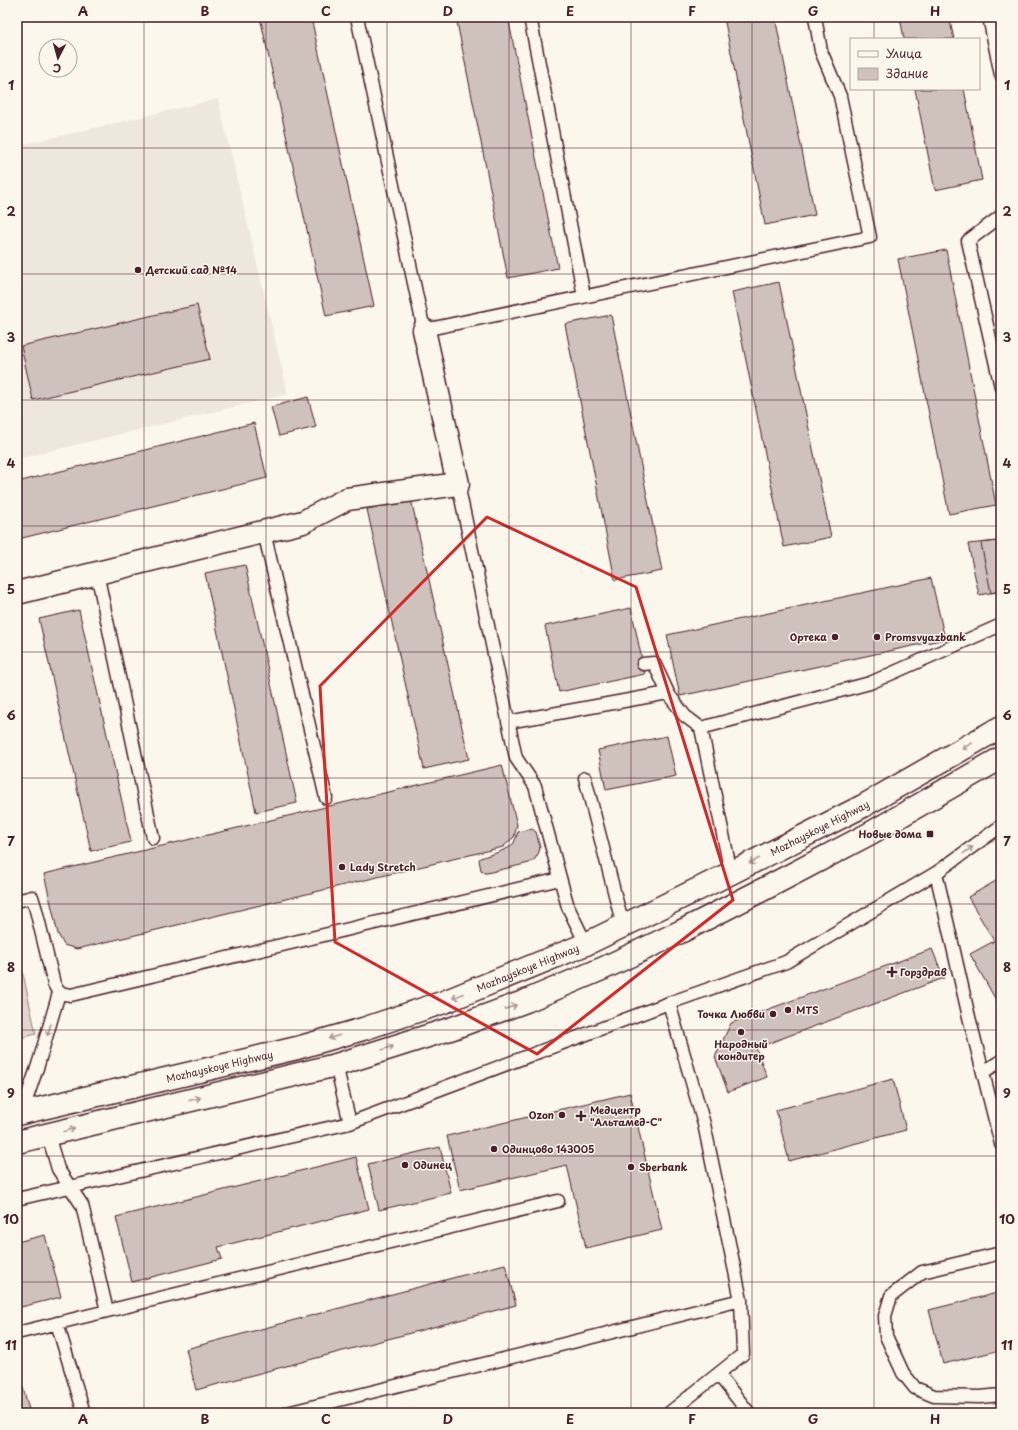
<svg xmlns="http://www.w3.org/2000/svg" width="1018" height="1430" viewBox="0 0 1018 1430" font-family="'Playpen Sans',sans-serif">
	<rect width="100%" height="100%" fill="#fbf7ec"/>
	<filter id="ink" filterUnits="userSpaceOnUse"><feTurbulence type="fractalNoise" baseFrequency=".025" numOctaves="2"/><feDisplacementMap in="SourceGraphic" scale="8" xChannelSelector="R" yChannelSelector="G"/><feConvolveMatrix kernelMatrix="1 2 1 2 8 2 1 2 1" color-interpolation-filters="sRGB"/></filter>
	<g filter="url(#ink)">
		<path fill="#eee7de" d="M218,99l70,295 -271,65v-313z"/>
		<path fill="#e2d7d0" stroke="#967b7e" d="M17,960h3l16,74 -19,5z"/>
		<path fill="#cfc2bc" stroke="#4a1f2b" d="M260,17h51l63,289 -48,10z
			M456,17h52l50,251 -50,10z
			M724,17h51l40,198 -50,10z
			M900,17h49l5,22h-50z
			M915,89h49l18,91 -47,10z
			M946,250l50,255 -47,9 -51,-255z
			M779,282l52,255 -47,10 -52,-255z
			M197,305l13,54 -177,41 -12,-54z
			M611,315l51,256 -47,9 -50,-256z
			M308,397l8,30 -37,9 -8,-29z
			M254,423l13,55 -249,61 -1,-5v-52z
			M411,499l58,260 -45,10 -57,-260z
			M998,541l3,3v47l-22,4 -11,-51z
			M998,541l3,3v47l-10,2 -10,-50z
			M245,565l52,238 -41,9 -51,-239z
			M931,578l14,61 -265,57 -13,-61z
			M631,608l14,66 -86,18 -14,-66z
			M79,610l52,232 -40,9 -52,-232z
			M667,736l9,40 -70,14 -8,-40z
			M502,765l15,60 -3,12 -11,10 -426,102 -13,-4 -6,-11 -14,-60z
			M532,829l4,3 4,15 -1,5 -4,7 -6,4 -42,10h-3l-3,-3 -2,-10 1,-2 19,-6 9,-4 6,-5 4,-11z
			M1001,878v131l-31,-55 24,-13 -26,-44z
			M932,949l12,29 -188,70 11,29 -39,15 -13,-35 16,-34z
			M893,1079l13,51 -117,31 -13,-51z
			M630,1093l32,137 -76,18 -19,-83 -107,25 -13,-54z
			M440,1147l11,46 -72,17 -11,-46z
			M356,1157l13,52 -151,38 4,12 -90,23 -16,-65z
			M45,1235l16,62 -44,11v-66z
			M505,1264l11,41 -320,85 -10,-41z
			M1001,1292v58l-58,14 -14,-54z
			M17,1377h3l10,36h-13z"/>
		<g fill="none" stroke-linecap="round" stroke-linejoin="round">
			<g stroke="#4a1f2b" stroke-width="15">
				<path id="lane" d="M357,17l67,313 446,-93 -30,-141 -19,-45 -6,-34
					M530,17l54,279
					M989,17l12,58
					M1001,216l-33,25 33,146
					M458,484l58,274 19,28 33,121 18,37
					M264,532l62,266
					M97,573l56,265
					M643,664l11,-1 15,32 16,21 16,12 169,-45 131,-58
					M508,722l160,-29
					M701,728l30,145
					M585,778l38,148
					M936,873l33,144 32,127
					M17,901l15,-4 4,13 18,74 5,9 12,2 489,-116
					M336,1065l14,58
					M983,1072l18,-11
					M22,1112l16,-47 21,-72
					M48,1135l10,34 24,36 25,106
					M17,1199l333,-76 319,-120 117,-41 150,-89 65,-47
					M1001,1253l-79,19 -31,24 -6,20 1,20 17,37 12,15 19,8 46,1 21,-2
					M57,1323l27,90
					M17,1333l541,-132
					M718,1374l31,39
					M287,1413l454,-113
					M669,1413l74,-59 -2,-54 -37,-176 -35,-121"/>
			</g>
			<g stroke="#4a1f2b" stroke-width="25">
				<path id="street" d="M17,593l286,-71 44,-23 111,-15 -34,-154"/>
			</g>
			<g stroke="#4a1f2b" stroke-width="25">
				<g id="primary">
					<path id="s1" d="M17,1114l280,-66 66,-19 81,-27 142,-58 145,-71 132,-67 138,-79"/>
					<path d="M17,1142l319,-77 117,-37 73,-27 78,-33 78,-37 84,-43 103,-54 132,-76"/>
				</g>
			</g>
			<use href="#lane" stroke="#fbf7ec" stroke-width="12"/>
			<use href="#street" stroke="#fbf7ec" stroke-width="22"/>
			<use href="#primary" stroke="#fbf7ec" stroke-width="22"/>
		</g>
		<defs><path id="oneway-shaft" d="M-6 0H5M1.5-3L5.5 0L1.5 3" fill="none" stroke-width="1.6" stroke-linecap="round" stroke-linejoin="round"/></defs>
		<g stroke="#ab9695">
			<use href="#oneway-shaft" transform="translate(967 746) rotate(150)"/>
			<use href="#oneway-shaft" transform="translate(968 850) rotate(-36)"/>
			<use href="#oneway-shaft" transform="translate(754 861) rotate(153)"/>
			<use href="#oneway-shaft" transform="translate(458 996) rotate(158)"/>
			<use href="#oneway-shaft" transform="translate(511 1007) rotate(-20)"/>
			<use href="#oneway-shaft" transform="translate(49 1030) rotate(107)"/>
			<use href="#oneway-shaft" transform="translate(334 1037) rotate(164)"/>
			<use href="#oneway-shaft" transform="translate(388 1048) rotate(-17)"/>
			<use href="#oneway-shaft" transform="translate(195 1099) rotate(-14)"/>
			<use href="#oneway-shaft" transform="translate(69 1130) rotate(-14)"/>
		</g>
	</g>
	<path fill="none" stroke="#d62828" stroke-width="3" stroke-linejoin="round" d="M487,517l149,70 97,313 -196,154 -202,-112 -15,-256z"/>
	<path fill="none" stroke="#4a1f2b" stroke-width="1" stroke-opacity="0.55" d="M144,17v1396M266,17v1396M387,17v1396M509,17v1396M631,17v1396M752,17v1396M874,17v22M874,89v1324M17,148h984M17,274h984M17,400h984M17,526h984M17,652h984M17,778h984M17,904h984M17,1030h984M17,1156h984M17,1282h984"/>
	<g fill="#4a1f2b" stroke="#fbf7ec" stroke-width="1.5">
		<circle cx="138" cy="270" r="4"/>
		<circle cx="835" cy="637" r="4"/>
		<circle cx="877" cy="637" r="4"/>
		<rect x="926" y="830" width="8" height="8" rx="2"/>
		<circle cx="342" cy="867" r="4"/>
		<path d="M890 966h4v4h4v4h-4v4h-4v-4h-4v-4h4z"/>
		<circle cx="788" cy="1010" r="4"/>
		<circle cx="773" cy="1014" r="4"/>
		<circle cx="741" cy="1032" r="4"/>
		<circle cx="562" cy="1115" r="4"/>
		<path d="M579 1110h4v4h4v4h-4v4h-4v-4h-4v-4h4z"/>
		<circle cx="494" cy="1149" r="4"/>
		<circle cx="405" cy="1165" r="4"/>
		<circle cx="631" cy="1167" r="4"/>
	</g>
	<g text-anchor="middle" stroke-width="3" stroke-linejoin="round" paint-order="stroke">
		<g font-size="10" font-weight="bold" fill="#4a1f2b" stroke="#fbf7ec" text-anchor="start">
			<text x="146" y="274">Детский сад №14</text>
			<text x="827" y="641" text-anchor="end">Ортека</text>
			<text x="885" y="641">Promsvyazbank</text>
			<text x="922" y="838" text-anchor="end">Новые дома</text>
			<text x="350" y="871">Lady Stretch</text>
			<text x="900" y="976">Горздрав</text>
			<text x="796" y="1014">MTS</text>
			<text x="765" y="1018" text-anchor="end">Точка Любви</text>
			<text x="741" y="1048" text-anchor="middle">Народный<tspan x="741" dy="12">кондитер</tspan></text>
			<text x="590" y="1114">Медцентр<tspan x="590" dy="12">"Альтамед-С"</tspan></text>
			<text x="554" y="1119" text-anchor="end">Ozon</text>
			<text x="502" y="1153">Одинцово 143005</text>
			<text x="413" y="1169">Одинец</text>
			<text x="639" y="1171">Sberbank</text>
		</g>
		<g font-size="10" fill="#4a1f2b" stroke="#fbf7ec">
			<text dy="4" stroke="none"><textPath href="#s1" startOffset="856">Mozhayskoye Highway</textPath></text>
			<text dy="4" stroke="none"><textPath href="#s1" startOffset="532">Mozhayskoye Highway</textPath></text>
			<text dy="4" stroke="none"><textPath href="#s1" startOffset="208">Mozhayskoye Highway</textPath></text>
		</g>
	</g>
	<rect width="1018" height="1430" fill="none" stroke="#fbf7ec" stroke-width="44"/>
	<rect x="850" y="38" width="130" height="52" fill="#fbf7ec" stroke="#b4a19f"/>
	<rect x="858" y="51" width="20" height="6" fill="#fbf7ec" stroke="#b4a19f"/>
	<text x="886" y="58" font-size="12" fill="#4a1f2b">Улица</text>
	<rect x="858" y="68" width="20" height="12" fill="#cfc2bc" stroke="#b4a19f"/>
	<text x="886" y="78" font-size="12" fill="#4a1f2b">Здание</text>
	<g transform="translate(58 58) rotate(186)"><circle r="19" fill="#fbf7ec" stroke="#b4a19f"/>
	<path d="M0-3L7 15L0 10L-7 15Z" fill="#4a1f2b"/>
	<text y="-6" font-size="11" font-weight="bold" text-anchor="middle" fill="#4a1f2b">С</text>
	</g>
	<rect x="22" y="22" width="974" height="1386" fill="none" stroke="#4a1f2b" stroke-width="1.5"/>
	<g font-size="13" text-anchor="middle" font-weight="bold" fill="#4a1f2b">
		<text x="83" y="16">A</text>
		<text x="205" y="16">B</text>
		<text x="326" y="16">C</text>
		<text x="448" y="16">D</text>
		<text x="570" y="16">E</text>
		<text x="692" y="16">F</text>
		<text x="813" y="16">G</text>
		<text x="935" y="16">H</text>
		<text x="11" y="90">1</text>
		<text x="1007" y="90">1</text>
		<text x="11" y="216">2</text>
		<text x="1007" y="216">2</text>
		<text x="11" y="342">3</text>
		<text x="1007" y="342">3</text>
		<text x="11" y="468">4</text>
		<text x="1007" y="468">4</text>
		<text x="11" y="594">5</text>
		<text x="1007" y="594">5</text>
		<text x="11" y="720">6</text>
		<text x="1007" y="720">6</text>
		<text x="11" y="846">7</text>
		<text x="1007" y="846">7</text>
		<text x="11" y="972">8</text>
		<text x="1007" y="972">8</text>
		<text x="11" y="1098">9</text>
		<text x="1007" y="1098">9</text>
		<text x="11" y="1224">10</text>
		<text x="1007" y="1224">10</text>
		<text x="11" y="1350">11</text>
		<text x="1007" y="1350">11</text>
		<text x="83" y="1424">A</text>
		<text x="205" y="1424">B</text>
		<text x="326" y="1424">C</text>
		<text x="448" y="1424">D</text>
		<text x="570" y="1424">E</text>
		<text x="692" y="1424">F</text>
		<text x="813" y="1424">G</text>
		<text x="935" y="1424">H</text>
	</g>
</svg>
